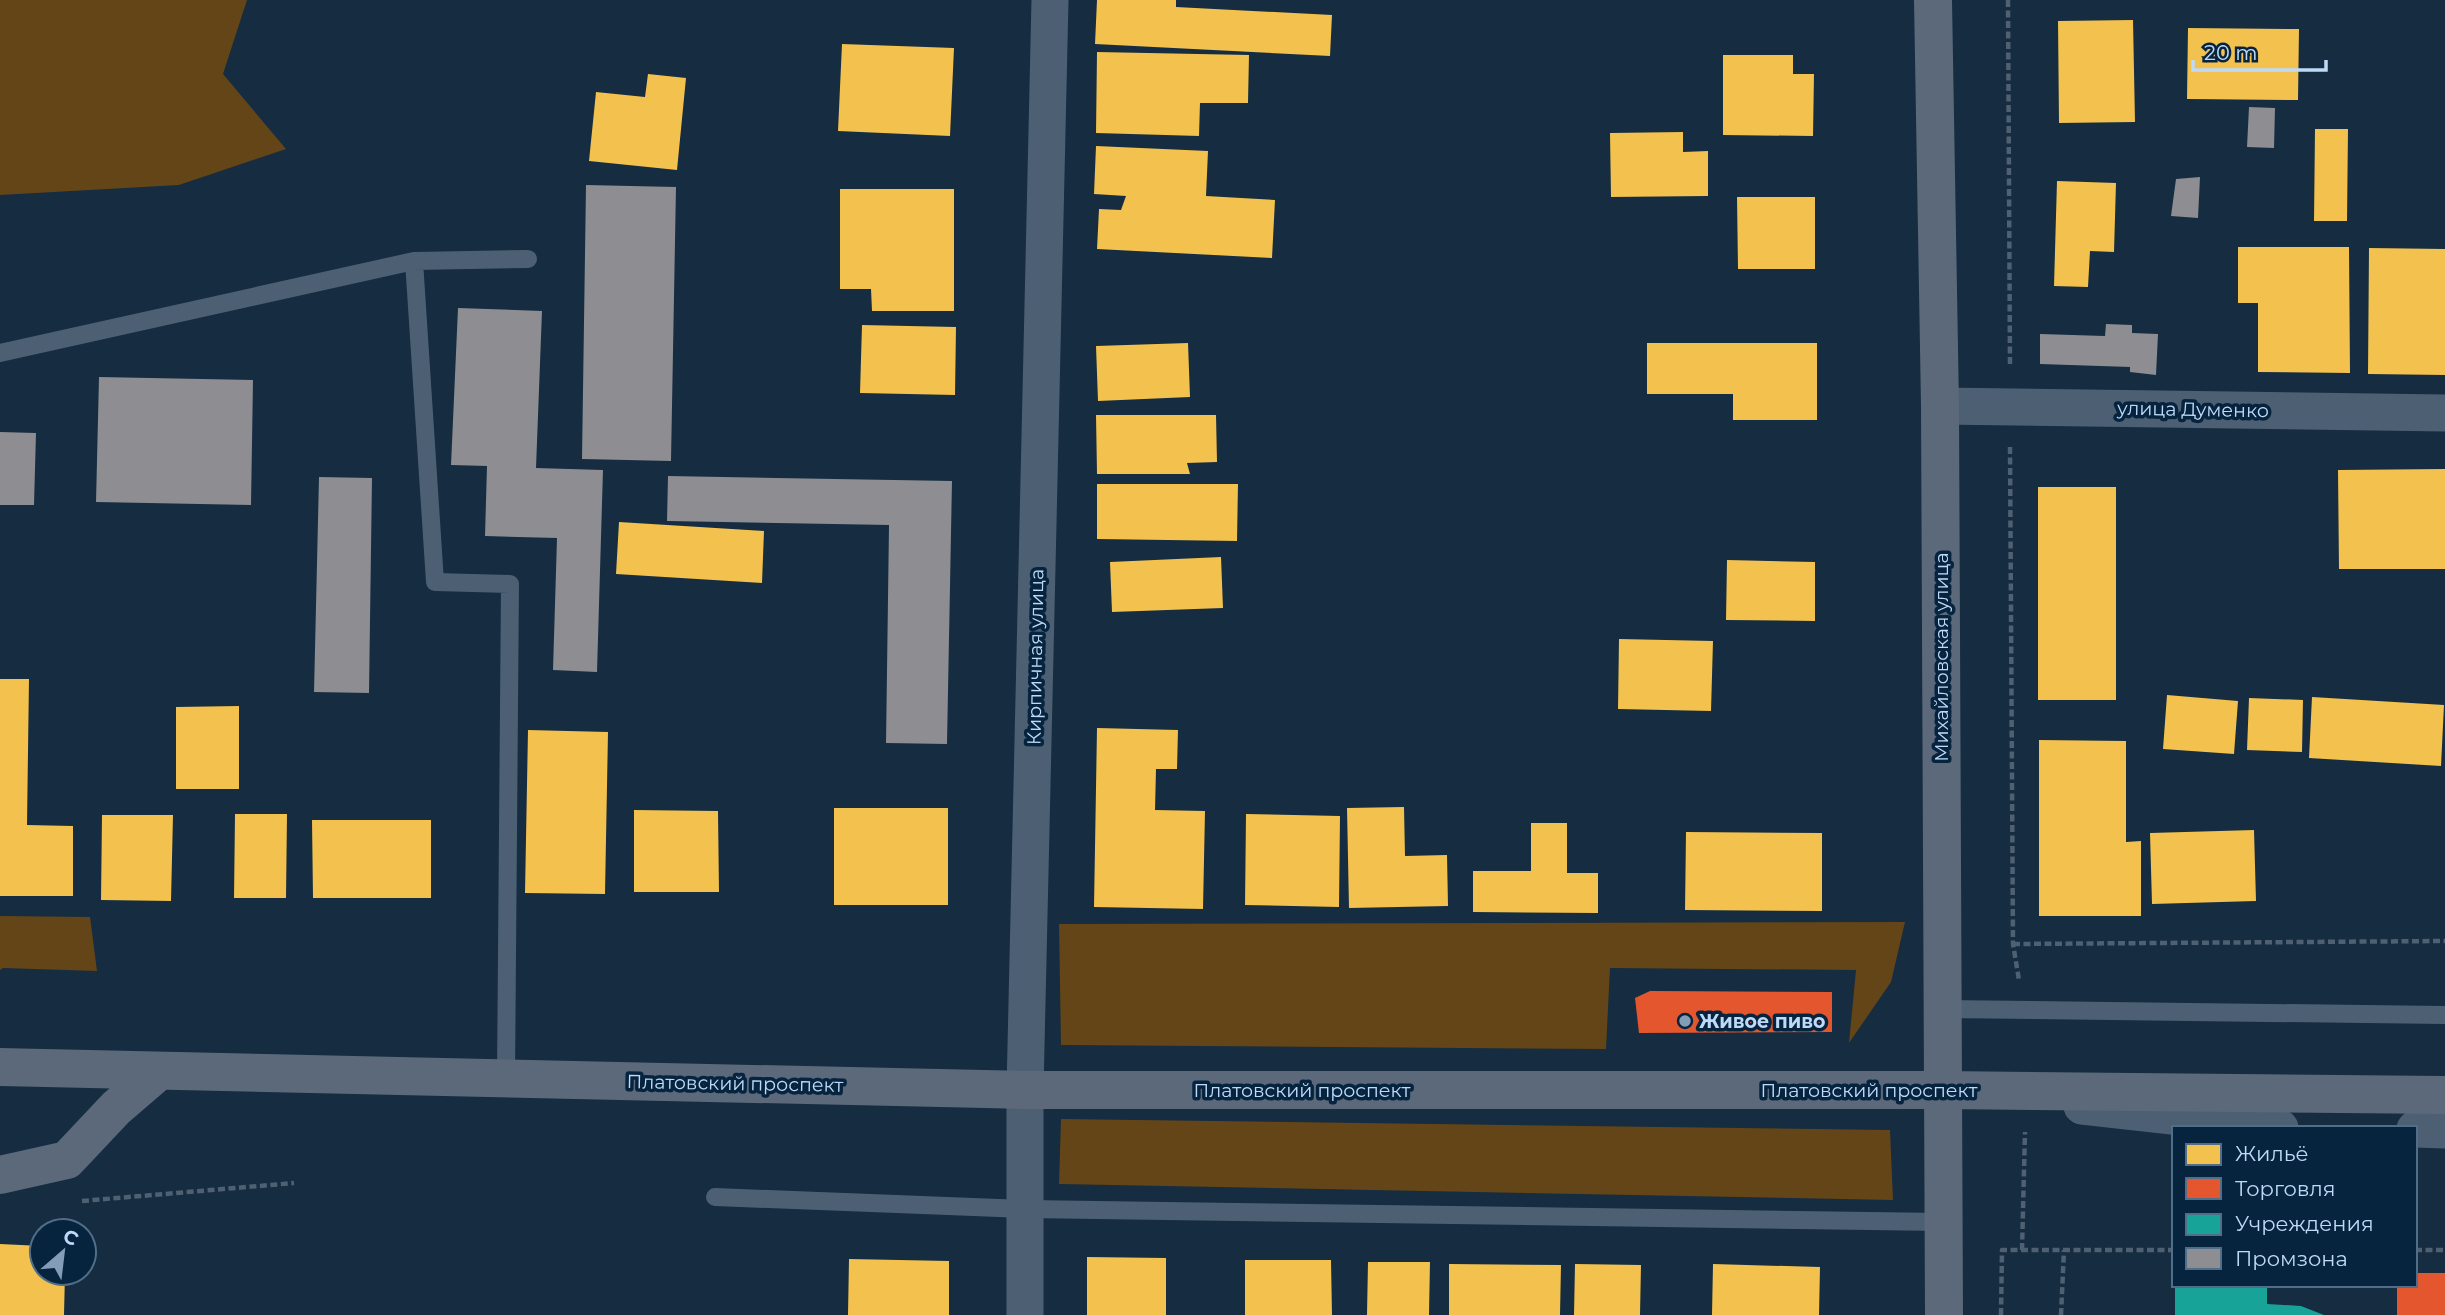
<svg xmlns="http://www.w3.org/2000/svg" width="2445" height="1315" viewBox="0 0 2445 1315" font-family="Montserrat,sans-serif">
	<rect width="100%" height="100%" fill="#152c41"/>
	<path fill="#634518" d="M0,0h247l-24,74 63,75 -107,36 -179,10z
		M0,916l90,1 7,54 -94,-3 -3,2z
		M1905,922l-14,60 -42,61 7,-73 -246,-2 -4,81 -545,-4 -2,-121z
		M1061,1119l829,11 3,70 -834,-16z"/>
	<path fill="#f2c14e" d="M1097,0h79v7l156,8 -2,41 -235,-12z
		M2133,20l2,102 -76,1 -1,-102z
		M2188,28l111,1 -1,71 -111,-1z
		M842,44l112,4 -4,88 -112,-5z
		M1097,52l152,3 -1,48h-48l-1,33 -103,-3z
		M1723,55h70v19h21l-1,62 -90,-1z
		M648,74l38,4 -9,92 -88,-9 7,-69 49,5z
		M2315,129h33l-1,92h-33z
		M1683,132v20l25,-1v45l-97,1 -1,-64z
		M1096,146l112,5 -2,45 69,4 -3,58 -175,-9 2,-40 22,1 5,-14 -32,-2z
		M2057,181l59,2 -2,69 -24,-1 -2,36 -34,-1z
		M840,189h114v122h-82l-1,-22h-31z
		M1737,197h78v72h-77z
		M2238,247h111l1,126 -92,-1v-69h-20z
		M2369,248l76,1v126l-77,-1z
		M862,325l94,2 -1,68 -95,-2z
		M1188,343l2,54 -92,4 -2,-55z
		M1647,343h170v77h-84v-26h-86z
		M1096,415h120l1,47 -30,1 3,11h-93z
		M2445,469v100h-106l-1,-99z
		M1097,484h141l-1,57 -140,-2z
		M2038,487h78v213h-78z
		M619,522l145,9 -2,52 -146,-9z
		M1221,557l2,51 -111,4 -2,-50z
		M1727,560l88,2v59l-89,-1z
		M1619,639l94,2 -2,70 -93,-2z
		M0,679h29l-2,146 46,1v70h-73z
		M2167,695l71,6 -4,53 -71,-5z
		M2312,697l132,8 -3,61 -132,-8z
		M2249,698l54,2 -1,52 -55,-2z
		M239,706v83h-63v-82z
		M1097,728l81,2 -1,39h-21l-1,41 50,1 -2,98 -109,-2z
		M528,730l80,2 -3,162 -80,-1z
		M2039,740l87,1v101l15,-1v75h-102z
		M1404,807l1,49 42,-1 1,51 -99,2 -2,-100z
		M834,808h114v97h-114z
		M634,810l84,1 1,81h-85z
		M235,814h52l-1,84h-52z
		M1246,814l94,2 -1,91 -94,-2z
		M102,815h71l-2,86 -70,-1z
		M312,820h119v78h-118z
		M1531,823h36v50h31v40l-125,-1v-41h58z
		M2254,830l2,71 -104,3 -2,-71z
		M1686,832l136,1v78l-137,-1z
		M0,1244l42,2v27h23l-1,42h-64z
		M1087,1257l79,1v57h-79z
		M849,1259l100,2v54h-101z
		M1245,1260h86l1,55h-87z
		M1368,1262h62l-1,53h-62z
		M1449,1264l112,1 -1,50h-111z
		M1575,1264l66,1 -1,50h-66z
		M1713,1264l107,3 -1,48h-107z"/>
	<path fill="#e4572e" d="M1650,991l182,1v40l-193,1 -4,-35z
		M2415,1273h30v42h-48v-30h18z"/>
	<path fill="#17a398" d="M2175,1285h92v19l34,2 23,9h-149z"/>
	<path fill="#8d8d92" d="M2249,107l26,1 -1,40 -27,-1z
		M2200,177l-2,41 -27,-2 5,-37z
		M586,185l90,2 -5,274 -89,-2z
		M458,308l84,3 -6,157 67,2 -6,202 -44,-2 4,-132 -72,-2 2,-70 -36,-1z
		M2106,324l26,1v8l26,1 -2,41 -26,-3v-5l-90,-3v-30l65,2z
		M99,377l154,3 -2,125 -155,-3z
		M0,432l36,1 -2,72h-34z
		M668,476l284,5 -5,263 -61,-1 3,-218 -222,-4z
		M319,477l53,1 -3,215 -55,-1z"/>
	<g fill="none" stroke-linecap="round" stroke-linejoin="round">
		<path stroke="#4e6071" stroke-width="4.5" stroke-dasharray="7 3.5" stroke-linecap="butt" d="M2008,0l2,365
			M2010,447l3,497 6,36
			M2013,944l432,-3
			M82,1201l212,-18
			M2022,1250l3,-118
			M2415,1250h30
			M2001,1315l1,-65h172
			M2061,1315l3,-65"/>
		<path stroke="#4d6073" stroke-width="18" d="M414,261l114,-2
			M0,353l414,-92 21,321 75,2 -4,494
			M1942,1009l503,6
			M715,1197l311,12 917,13"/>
		<path stroke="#4d6073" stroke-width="37" d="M1940,406l505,7
			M2082,1106l198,22
			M2415,1129l30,1
			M1025,1315v-225l25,-1090"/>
		<path stroke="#5b697b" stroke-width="38" d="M1933,0l7,406 4,909
			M0,1067l1025,23h917l503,5
			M0,1175l67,-15 49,-52 43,-37"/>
	</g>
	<circle fill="#839db8" stroke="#07243f" stroke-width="2.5" cx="1685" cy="1021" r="7"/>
	<g text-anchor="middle" stroke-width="7" stroke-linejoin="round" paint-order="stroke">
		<g font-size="19" fill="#bedaf8" stroke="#07243f">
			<text transform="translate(2193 409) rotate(1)" y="7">улица Думенко</text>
			<text transform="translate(1035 657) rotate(-89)" y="7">Кирпичная улица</text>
			<text transform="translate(1941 657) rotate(-90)" y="7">Михайловская улица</text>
			<text transform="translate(735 1083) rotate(1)" y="7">Платовский проспект</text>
			<text x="1302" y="1097">Платовский проспект</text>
			<text x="1869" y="1097">Платовский проспект</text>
		</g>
		<g font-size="19" font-weight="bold" fill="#bedaf8" stroke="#07243f" text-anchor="start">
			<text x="1699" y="1028">Живое пиво</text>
		</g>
	</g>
	<rect x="2172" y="1126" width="245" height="161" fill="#07243f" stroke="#506d89" stroke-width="2"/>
	<rect x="2186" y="1144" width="35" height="21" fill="#f2c14e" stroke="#506d89" stroke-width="2"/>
	<text x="2235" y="1161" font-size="21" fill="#bedaf8">Жильё</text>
	<rect x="2186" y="1178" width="35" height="21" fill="#e4572e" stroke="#506d89" stroke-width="2"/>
	<text x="2235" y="1196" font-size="21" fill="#bedaf8">Торговля</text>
	<rect x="2186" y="1214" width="35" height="21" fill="#17a398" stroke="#506d89" stroke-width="2"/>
	<text x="2235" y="1231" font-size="21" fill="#bedaf8">Учреждения</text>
	<rect x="2186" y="1248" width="35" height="21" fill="#8d8d92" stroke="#506d89" stroke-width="2"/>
	<text x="2235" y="1266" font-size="21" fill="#bedaf8">Промзона</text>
	<g transform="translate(63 1252) rotate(28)"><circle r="33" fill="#07243f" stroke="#506d89" stroke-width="2"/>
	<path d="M0-5L12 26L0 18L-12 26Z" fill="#839db8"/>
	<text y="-10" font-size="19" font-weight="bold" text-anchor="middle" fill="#bedaf8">С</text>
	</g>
	<path d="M2193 60v10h133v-10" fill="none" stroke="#bedaf8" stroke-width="3.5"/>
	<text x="2204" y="60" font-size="21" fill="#bedaf8" stroke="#07243f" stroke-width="5" paint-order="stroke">20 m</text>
</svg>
